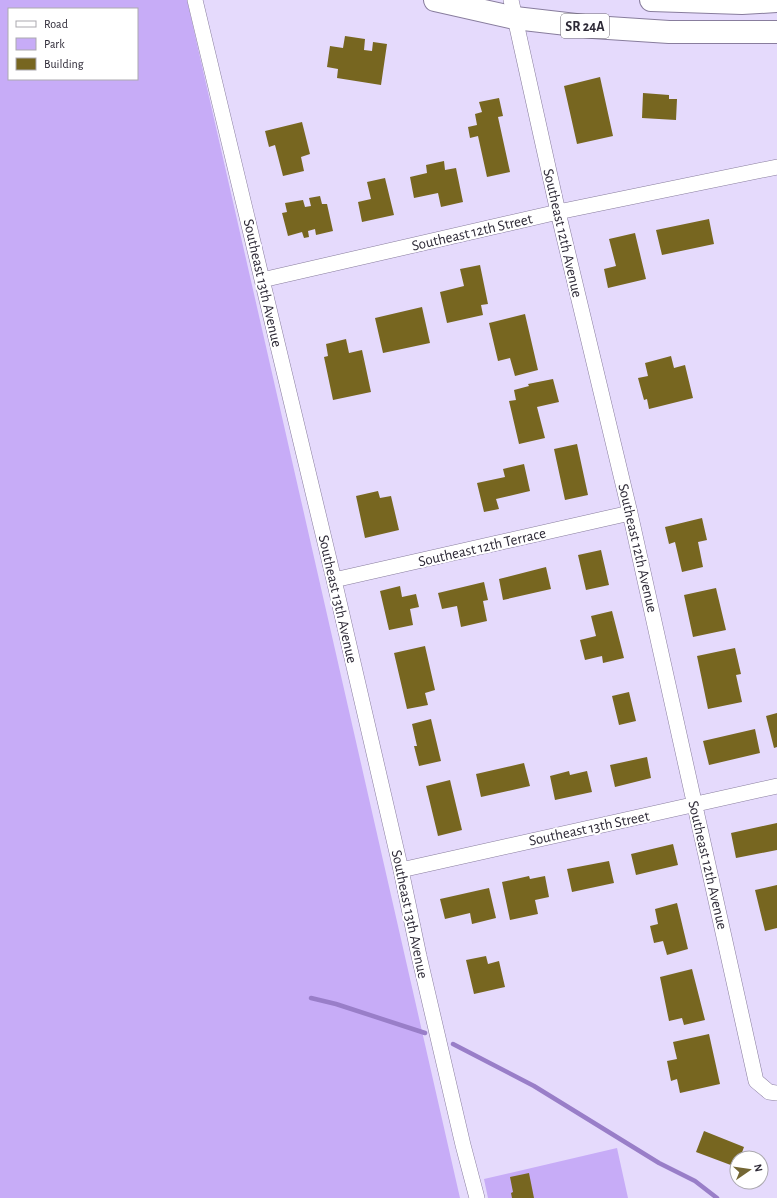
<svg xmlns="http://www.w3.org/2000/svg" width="777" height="1198" viewBox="0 0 777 1198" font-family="'Alegreya Sans',sans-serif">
	<rect width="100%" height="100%" fill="#e5dafc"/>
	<path fill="#c7acf7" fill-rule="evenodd" d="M0,0h187l273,1198h-460zM9,9h128v70h-128z
		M617,1148l11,50h-140l-4,-19z"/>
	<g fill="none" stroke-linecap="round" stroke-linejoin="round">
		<path stroke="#997ec8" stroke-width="4.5" d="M311,998l25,6 89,29
			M453,1044l81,42 125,77 36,18 22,17"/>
	</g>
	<path fill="#776620" d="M345,36l20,3 -1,11 8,1 1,-9 14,2 -6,41 -44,-7 1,-9 -11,-2 3,-21 13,2z
		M600,77l13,59 -36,8 -13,-58z
		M643,93l26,2v4h8l-1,21 -34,-2z
		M499,98l4,18 -5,1 12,55 -23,5 -9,-41 -8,2 -2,-11 9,-2 -2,-11 7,-2 -3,-10z
		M302,122l8,32 -9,3 3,14 -21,5 -8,-31 -6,2 -4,-16z
		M444,161l1,9 11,-2 7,34 -22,5 -3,-14 -24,5 -4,-21 17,-4 -1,-8z
		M385,178l9,37 -32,7 -4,-20 13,-3 -4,-17z
		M320,196l2,8h5l6,27 -17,4 -1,-6 -7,2 1,6 -5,1 -2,-6 -14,4 -6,-23 5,-1 -2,-9 18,-3 2,7 6,-1 -2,-8z
		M709,219l5,25 -52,11 -6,-25z
		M635,233l11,46 -38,9 -4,-19 12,-3 -7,-27z
		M480,265l8,39 -7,1 2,10 -36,8 -7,-31 24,-6 -4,-17z
		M422,307l8,36 -47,10 -8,-35z
		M525,314l13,56 -23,6 -5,-18 -12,3 -9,-38z
		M346,339l3,14 13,-3 9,42 -38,8 -9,-43 4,-1 -2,-12z
		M671,356l3,12 11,-3 8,33 -44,11 -2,-10 -3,1 -6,-22 10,-2 -3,-13z
		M553,379l6,23 -22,5 8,31 -26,6 -10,-43 7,-1 -2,-10 15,-4 -1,-2z
		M577,444l11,51 -23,5 -11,-51z
		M524,464l6,27 -34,8 3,10 -15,3 -7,-29 28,-6 -2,-8z
		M378,491l2,7 11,-2 8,34 -34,8 -9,-42z
		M702,518l5,22 -9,2 5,25 -21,5 -7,-30 -6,2 -4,-17z
		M601,550l8,35 -23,5 -8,-35z
		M546,567l5,22 -48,11 -4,-21z
		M484,582l4,18 -5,1 4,20 -26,6 -4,-21 -15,3 -4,-16z
		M400,586l2,11 14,-3 3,13 -9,2 3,16 -24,5 -9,-39z
		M716,588l10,42 -33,7 -9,-42z
		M612,611l12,47 -21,5 -1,-7 -17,4 -5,-20 16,-4 -5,-20z
		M425,646l10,44 -10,3 3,12 -21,4 -13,-56z
		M735,648l6,26 -5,1 6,27 -34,7 -11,-53z
		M629,692l7,29 -17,4 -7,-29z
		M777,713v34l-3,1 -8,-32z
		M431,719l10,42 -22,5 -5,-20h3l-5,-22z
		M755,729l5,24 -51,12 -6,-24z
		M647,757l4,21 -36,9 -5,-22z
		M524,763l6,23 -49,11 -5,-23z
		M569,771l1,4 17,-4 5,21 -37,8 -5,-24z
		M450,780l12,50 -24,6 -12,-50z
		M777,823v27l-41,8 -5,-25z
		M673,844l5,21 -42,10 -5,-21z
		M609,861l5,22 -42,9 -5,-23z
		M529,876l1,3 15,-3 4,21 -14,3 3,14 -28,6 -8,-38z
		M777,885v43l-12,3 -10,-41z
		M489,888l7,30 -24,6 -2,-11 -25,6 -5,-20z
		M677,903l11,46 -21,6 -4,-14 -9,2 -4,-17 8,-2 -3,-15z
		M486,956l2,8 11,-3 6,26 -31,7 -8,-34z
		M692,969l13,51 -21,5 -2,-7 -13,3 -9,-44z
		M709,1034l11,50 -40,9 -3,-14 -6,2 -4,-20 10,-2 -4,-17z
		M704,1131l40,16 -4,11h-3l-1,9 -40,-15z
		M529,1173l5,25h-22l-1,-5 2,-1 -3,-15z"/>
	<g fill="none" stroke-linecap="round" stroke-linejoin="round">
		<g stroke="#887d9d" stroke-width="16">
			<path id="minor" d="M195,0l139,580 67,290 18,86 44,189 14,53
				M511,0l47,212 72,301 126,568 13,11 8,1
				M262,280l296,-68 219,-45
				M334,580l296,-67
				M401,870l376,-84"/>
		</g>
		<g stroke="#887d9d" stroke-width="24">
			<path id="trunk" d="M435,0l80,18 78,9 76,5h108
				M651,0l91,3 35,-2"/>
		</g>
		<use href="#minor" stroke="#fff" stroke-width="15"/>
		<use href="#trunk" stroke="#fff" stroke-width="22"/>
	</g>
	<g text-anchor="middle" stroke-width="4" stroke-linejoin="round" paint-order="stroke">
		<rect fill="#fff" stroke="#6c6972" stroke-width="1" x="561" y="14" width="48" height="24" rx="3"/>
		<g font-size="14" font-weight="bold" fill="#2d2936">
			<text x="585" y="31">SR 24A</text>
		</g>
		<g font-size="15" fill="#2d2936" stroke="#fff">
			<text transform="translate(472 232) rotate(-13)" y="5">Southeast 12th Street</text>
			<text transform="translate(563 233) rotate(77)" y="5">Southeast 12th Avenue</text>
			<text transform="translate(263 283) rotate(77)" y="5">Southeast 13th Avenue</text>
			<text transform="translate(482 547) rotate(-13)" y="5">Southeast 12th Terrace</text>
			<text transform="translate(638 548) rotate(77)" y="5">Southeast 12th Avenue</text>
			<text transform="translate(338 599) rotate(77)" y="5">Southeast 13th Avenue</text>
			<text transform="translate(589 828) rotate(-12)" y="5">Southeast 13th Street</text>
			<text transform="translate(708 865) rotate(77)" y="5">Southeast 12th Avenue</text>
			<text transform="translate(410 914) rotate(78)" y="5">Southeast 13th Avenue</text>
		</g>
	</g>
	<rect x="8" y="8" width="130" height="72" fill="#ffffff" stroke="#aba9af"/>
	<rect x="16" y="21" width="20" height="6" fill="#ffffff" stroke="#aba9af"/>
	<text x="44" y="28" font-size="12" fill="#2d2936">Road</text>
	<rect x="16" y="38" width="20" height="12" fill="#c7acf7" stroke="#aba9af"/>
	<text x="44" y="48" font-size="12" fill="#2d2936">Park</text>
	<rect x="16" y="58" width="20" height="12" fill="#776620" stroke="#aba9af"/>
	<text x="44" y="68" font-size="12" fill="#2d2936">Building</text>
	<g transform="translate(749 1170) rotate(77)"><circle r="19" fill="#ffffff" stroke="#aba9af"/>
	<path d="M0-3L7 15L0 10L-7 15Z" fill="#746734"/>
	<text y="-6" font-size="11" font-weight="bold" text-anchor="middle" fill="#2d2936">N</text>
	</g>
</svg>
